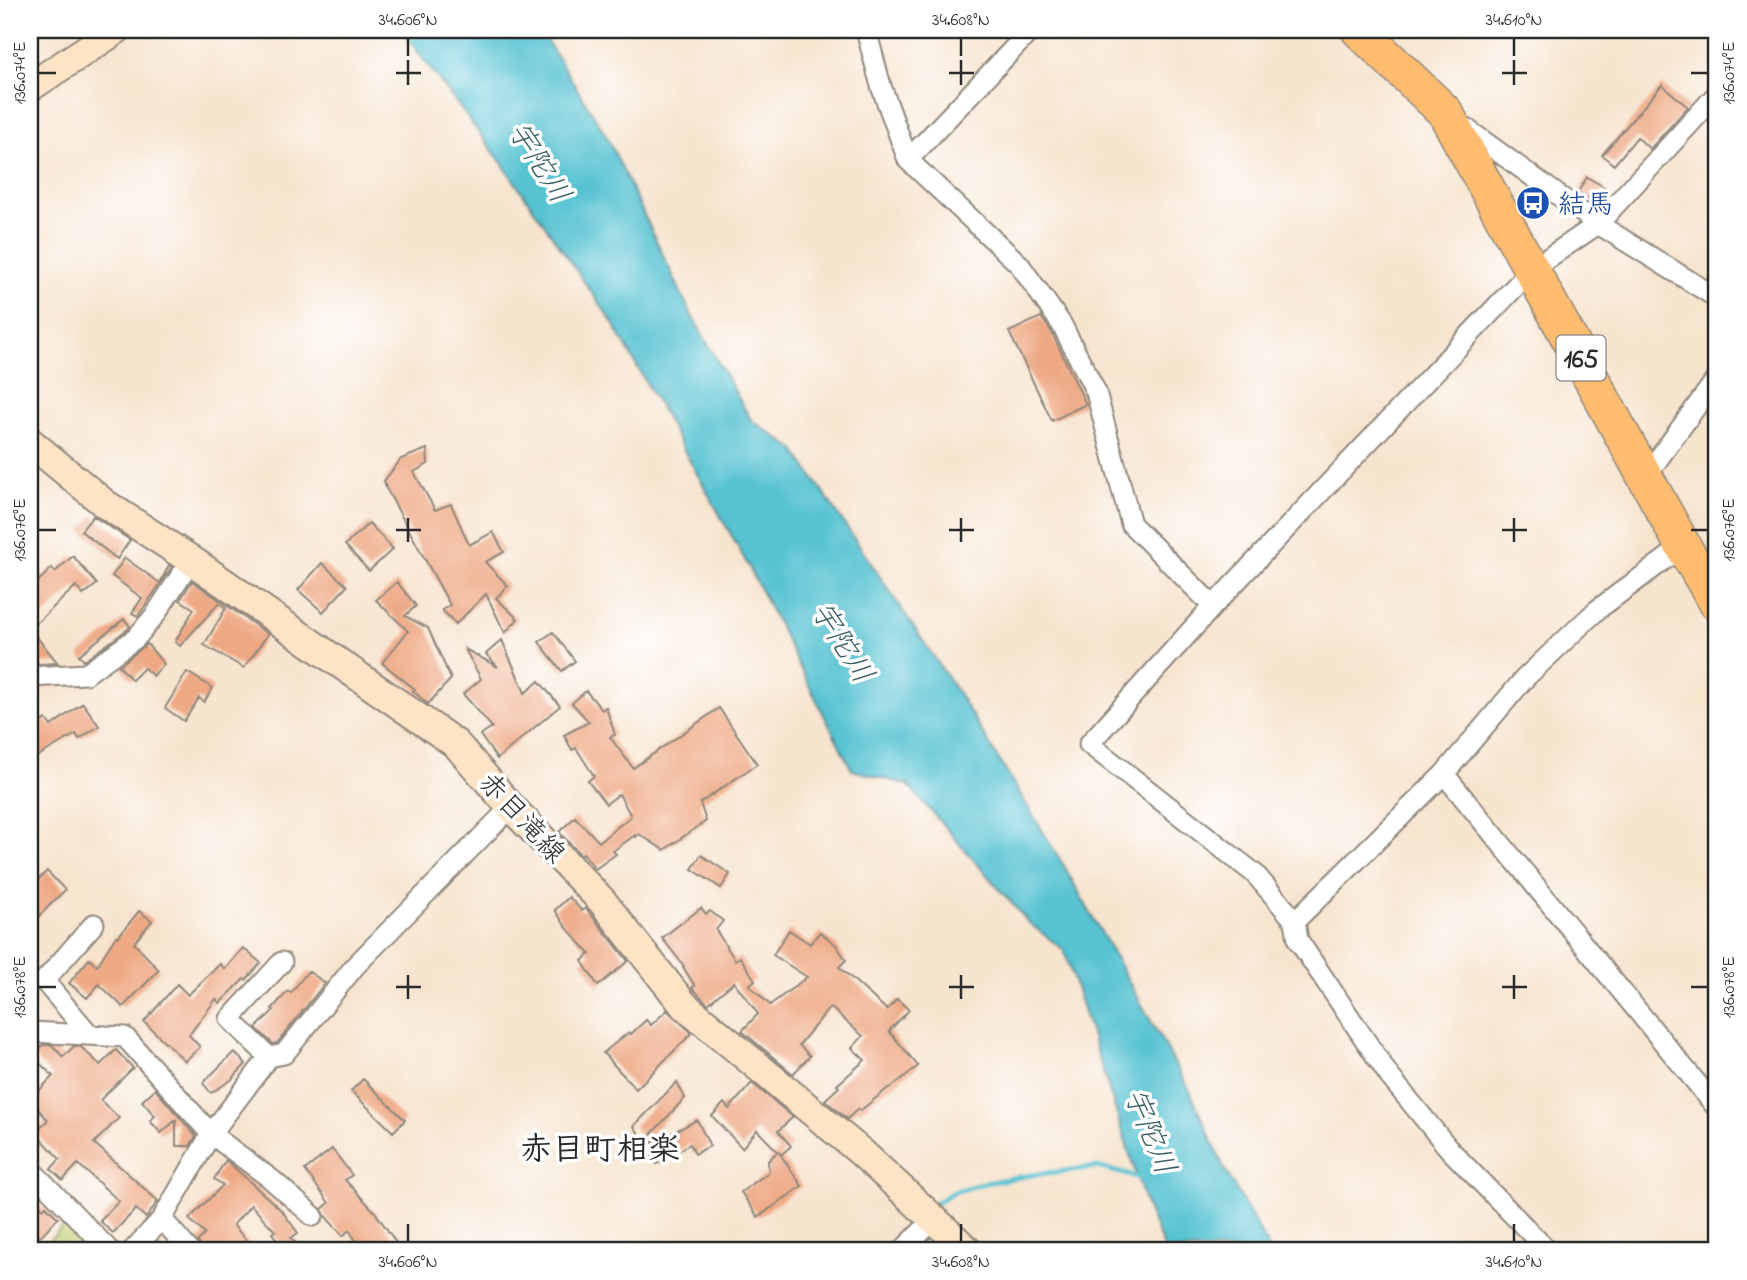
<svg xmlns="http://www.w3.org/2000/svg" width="1747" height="1280" viewBox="0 0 1747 1280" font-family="'Indie Flower','Klee One',sans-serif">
	<rect width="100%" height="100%" fill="#fff"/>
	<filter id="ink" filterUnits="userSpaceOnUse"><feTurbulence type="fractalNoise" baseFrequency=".0143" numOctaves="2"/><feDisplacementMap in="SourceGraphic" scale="14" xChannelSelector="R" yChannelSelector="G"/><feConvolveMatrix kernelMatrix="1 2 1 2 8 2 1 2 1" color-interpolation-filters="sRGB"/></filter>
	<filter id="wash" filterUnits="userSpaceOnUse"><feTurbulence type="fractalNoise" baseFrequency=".00686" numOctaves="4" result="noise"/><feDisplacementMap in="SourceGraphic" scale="28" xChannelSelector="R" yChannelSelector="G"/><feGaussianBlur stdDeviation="1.57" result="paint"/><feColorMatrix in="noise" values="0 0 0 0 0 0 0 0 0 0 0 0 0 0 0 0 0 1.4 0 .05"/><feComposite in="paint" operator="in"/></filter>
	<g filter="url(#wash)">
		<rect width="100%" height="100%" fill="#f7e4cf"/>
		<path fill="#becc6e" stroke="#747c4c" stroke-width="2" d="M68,1222l29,28h-58z"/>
		<path fill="#57c2d2" stroke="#41767e" stroke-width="2" d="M401,30h139l66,105 86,181 59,104 43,29 164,244 106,173 125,223 35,79 46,82h-105l-18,-42 -83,-258 -35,-27 -121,-138 -56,-15 -103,-203 -136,-244 -114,-164z"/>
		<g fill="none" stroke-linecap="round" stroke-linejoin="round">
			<path stroke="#57c2d2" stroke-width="5" d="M931,1206l22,-14 31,-9 47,-8 66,-8 44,11
				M887,1250l32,-32"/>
		</g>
		<g id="blocks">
			<path fill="#eea883" d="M1662,85l26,22 -38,42 -13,-12 -23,28 -12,-10z
				M1587,177l19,11 -10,15 -18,-11z
				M1041,317l10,14 35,73 -34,17 -43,-89z
				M427,449l1,15 -14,8 21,38 16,-6 18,41 24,-13 11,20 -19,10 23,24 -12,12 22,21 -13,14 -19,-39 -30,30 -14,-14 8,-5 -64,-117 -2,-7 17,-22z
				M93,516l37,24 -13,19 -36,-28z
				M369,523l24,26 -24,22 -24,-26z
				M73,556l24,28 -14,11 -7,-9 -46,43 28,34 -19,1 -9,-12v-63l22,-21 3,4z
				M125,558l35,25 9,-18 3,2 -34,49 -6,-3 10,-15 -30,-22z
				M322,563l25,23 -24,26 -25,-22z
				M192,581l76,53 -24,34 -40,-23 22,-37 -7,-5 -39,43 -5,-4 19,-33 -14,-9z
				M397,582l19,24 -11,10 23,12 23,51 -23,25 -15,-13 2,-2 -33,-26 26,-32 -32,-31z
				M124,619l6,7 -2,3 -44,32 -5,-6z
				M553,632l22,29 -13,10 -23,-29z
				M502,640l23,53 14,-12 21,25 -63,53 -17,-24 12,-8 -29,-33 18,-15 -16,-30 33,18 -12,-13z
				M147,644l17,20 -11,12 -9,-8 -12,12 -13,-14z
				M187,672l26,16 -9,14 -5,-4 -15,23 -19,-13z
				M586,691l16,19 4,-3 9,28 -5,2 23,31 86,-60 38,56 -57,39 6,18 -42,29 -25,-16 -3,3 -1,-2 -22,16 3,3 -21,15 -12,-16 -2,2 -22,-23 16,-15 24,25 32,-26 -12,-22 -13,10 -18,-23 6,-5 -18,-28 -4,2 -8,-15 25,-13 -17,-19z
				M83,703l16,23 -20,13 -3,-5 -38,22 -8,-14v-13l16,-10 5,7z
				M701,855l29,19 -9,14 -29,-19z
				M47,871l18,19 -35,35v-37z
				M569,897l13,14 4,-3 3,4 39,49 -30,25 -16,-25 8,-7 -24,-27 -11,-17z
				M701,908l5,6 4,-3 13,10 -7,9 19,30 5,-3 15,23 -6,5 21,20 37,-28 -34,-22 16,-25 21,14 10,-12 16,13 10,15 -7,7 48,43 10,-11 12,11 -20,21 29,35 -29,23 -1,-1 -28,23 -2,-2 -11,10 -22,-19 14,-13 -2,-2 28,-25 -13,-12 11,-12 -33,-29 -31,38 11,11 -17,18 -51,-43 16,-17 -24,-32 -26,22 -16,-16 3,-2 -12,-19 1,-1 -22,-28z
				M139,911l13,10 -18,22 25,27 -36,37 -24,-23 -12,14 -18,-15 20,-24 8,7 19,-30 2,1z
				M243,948l18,15 -15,17 -2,-1 -24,24 -4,-4 -27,36 11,12 -15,14 -41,-39 33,-38 11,11 32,-31 5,5z
				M308,971l17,12 -48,60 -4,1 -17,-16 18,-18 -2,-1 16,-18 3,2z
				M667,1010l25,23 -56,56 -33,-36 26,-21 2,2 15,-14 5,5z
				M43,1045h9l11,12 11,-11 7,1 19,18 16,-15 17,18 -33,32 19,18 -25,25 64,58 -12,17 -10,-9 -23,24 -13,-12 19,-20 -41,-37 -15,16 -12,-11 9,-10 -25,-27 13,-12 -18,-20 23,-24 -21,-20z
				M234,1052l12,12 -15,16 -20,13 -8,-10z
				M363,1079l42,41 -12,12 -42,-41z
				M677,1082l8,16 -41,44 -10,-16z
				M752,1083l41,34 -15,14 13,15 -10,9 -24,-25 -15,18 -30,-32 12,-13 5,6z
				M155,1089l41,47 -6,10h-14v-26l-15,13 -11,-12 5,-5 -13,-15z
				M697,1120l13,26 -15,8 -5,-10 -33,20 -11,-18z
				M332,1149l20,26 -7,5 30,32 26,38h-39l-13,-20 -6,6 -18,-20 -3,-7 7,-6 -24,-33z
				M778,1151l24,35 -44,31 -17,-25 28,-20 -1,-11z
				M226,1160l56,51 16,22 -7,5 11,12h-18l-12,-17 3,-2 -24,-26 -18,20 22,25h-54l-3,-9 7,-7 -16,-15 34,-34 -9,-6z
				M30,1195l13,14 3,-3 12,12 -28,29z"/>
		</g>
	</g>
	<g filter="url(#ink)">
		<use href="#blocks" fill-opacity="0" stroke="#91887d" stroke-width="2"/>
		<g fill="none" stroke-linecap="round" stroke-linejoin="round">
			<g stroke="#91887d" stroke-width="23">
				<path id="street" d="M866,30l15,56 27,74 111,104 43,61 34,67 35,132 82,82
					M1460,124l138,100 119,74
					M908,160l123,-130
					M1646,476l71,-98
					M30,677l56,-3 50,-36 19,-23 36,-55
					M1444,774l273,334
					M1295,921l149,-147 81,-96 72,-68 86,-64
					M30,1034l2,-2 93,5 86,97 60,45 42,37
					M90,1035l-46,-54 50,-57
					M269,1057l-39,-38 52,-57
					M30,1169l79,81
					M162,1219l27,31
					M133,1250l29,-31 49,-85 58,-77 15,-3 71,-88 156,-159
					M903,1250l30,-30
					M1547,1250l-97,-100 -60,-73 -92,-137 -3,-19 -40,-47 -166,-130 124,-138 319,-337 66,-45 119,-130"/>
			</g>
			<g stroke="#91887d" stroke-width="32">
				<path id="secondary" d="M30,87l86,-57
					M30,442l75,62 86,56 265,184 55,63 91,94 82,104 178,148 105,97"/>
			</g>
			<g stroke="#91887d" stroke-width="38">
				<path id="highway" d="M1359,30l86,82 238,434 34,57"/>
			</g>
			<use href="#street" stroke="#fff" stroke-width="19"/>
			<use href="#secondary" stroke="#fee4c6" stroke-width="28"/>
			<use href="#highway" stroke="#fdbc70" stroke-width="35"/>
		</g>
	</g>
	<path fill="none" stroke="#2b2b2b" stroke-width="2.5" d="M408,38v18M961,38v18M1514,38v18M408,60v25M961,60v25M1514,60v25M38,73h18M396,73h25M949,73h25M1502,73h25M1691,73h17M408,518v24M961,518v24M1514,518v24M38,530h18M396,530h25M949,530h25M1502,530h25M1691,530h17M408,975v24M961,975v24M1514,975v24M38,987h18M396,987h25M949,987h25M1502,987h25M1691,987h17M408,1224v18M961,1224v18M1514,1224v18"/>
	<defs>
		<g id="bus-disc" transform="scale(1.75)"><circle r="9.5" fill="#1a4fb4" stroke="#fff"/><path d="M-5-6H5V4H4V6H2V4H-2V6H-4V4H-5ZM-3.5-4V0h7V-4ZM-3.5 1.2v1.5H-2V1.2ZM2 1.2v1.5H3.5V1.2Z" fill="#fff"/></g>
	</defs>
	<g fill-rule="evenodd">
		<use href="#bus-disc" x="1533" y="203"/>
	</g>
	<g text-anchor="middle" stroke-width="7" stroke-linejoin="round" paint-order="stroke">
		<rect fill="#fff" stroke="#6b6b6b" stroke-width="2" x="1556.5" y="335.5" width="49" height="45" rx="5"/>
		<g font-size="26" font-weight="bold" fill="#2b2b2b">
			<text x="1581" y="367">165</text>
		</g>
		<g font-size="28" fill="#164399" stroke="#fff" text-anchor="start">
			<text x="1558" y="213">結馬</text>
		</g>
		<g font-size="28" fill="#2b2b2b" stroke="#fff">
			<text transform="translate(523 817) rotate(47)" y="10">赤目滝線</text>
		</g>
		<g font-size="30" font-style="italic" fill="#3a6065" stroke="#fff">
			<text transform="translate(540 162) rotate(58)" y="10">宇陀川</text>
			<text transform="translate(843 642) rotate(58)" y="10">宇陀川</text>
			<text transform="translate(1151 1131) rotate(68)" y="10">宇陀川</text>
		</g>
		<g font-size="32" font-weight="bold" fill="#2b2b2b" stroke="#fff">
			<text x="600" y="1159">赤目町相楽</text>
		</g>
	</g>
	<rect width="1747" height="1280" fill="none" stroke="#fff" stroke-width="77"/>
	<rect x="38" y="38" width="1670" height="1204" fill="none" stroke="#2b2b2b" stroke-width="2.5"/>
	<g font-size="18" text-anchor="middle" fill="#2b2b2b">
		<text x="408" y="25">34.606°N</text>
		<text x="961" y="25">34.608°N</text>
		<text x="1514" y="25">34.610°N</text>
		<text transform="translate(1728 73) rotate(-90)" y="6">136.074°E</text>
		<text transform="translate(19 73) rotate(-90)" y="6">136.074°E</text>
		<text transform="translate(1728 530) rotate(-90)" y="6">136.076°E</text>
		<text transform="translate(19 530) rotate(-90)" y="6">136.076°E</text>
		<text transform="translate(1728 987) rotate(-90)" y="6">136.078°E</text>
		<text transform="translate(19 987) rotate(-90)" y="6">136.078°E</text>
		<text x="408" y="1267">34.606°N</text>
		<text x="961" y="1267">34.608°N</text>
		<text x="1514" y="1267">34.610°N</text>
	</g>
</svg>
